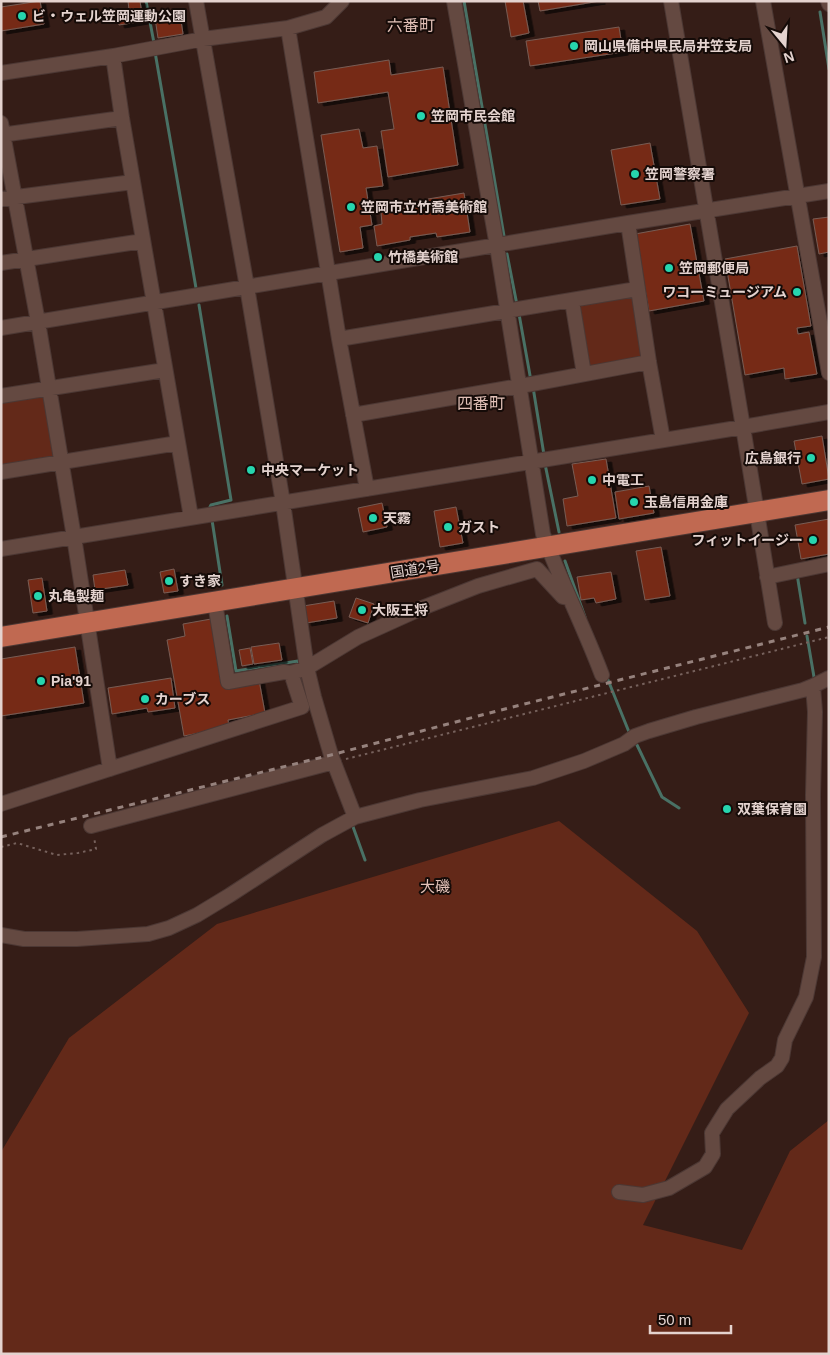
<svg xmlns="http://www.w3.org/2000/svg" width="830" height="1355" viewBox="0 0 830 1355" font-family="Helvetica,'Noto Sans JP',sans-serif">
	<defs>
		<filter id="shadow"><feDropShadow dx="5.5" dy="3" stdDeviation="0" flood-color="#0009"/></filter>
	</defs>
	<rect width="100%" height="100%" fill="#351d17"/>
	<path fill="#632919" d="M632,295l10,64 -54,9 -12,-63z
		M48,388l13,74 -60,10v-76z
		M559,821l138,110 52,82 -106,212 99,25 48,-99 39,-31v234h-828v-202l68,-114 148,-114z"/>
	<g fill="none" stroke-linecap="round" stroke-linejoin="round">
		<path stroke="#497165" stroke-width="3" d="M146,1l8,42
			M464,1l40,235
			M820,12l9,57
			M155,52l41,236
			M507,254l10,51
			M199,305l32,195 -20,5 -1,2
			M519,314l12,67
			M533,387l11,68
			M545,464l14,68
			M212,520l10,65
			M565,561l20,56
			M797,574l8,49
			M227,616l9,55 62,-10 1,5
			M807,636l7,41
			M606,675l23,57
			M637,745l25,52 17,11
			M352,824l13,36"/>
	</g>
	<path fill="#762c17" stroke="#785c54" filter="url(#shadow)" d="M40,1l4,23 -43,7v-24z
		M128,1h12l3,20 -24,4 -2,-13 12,-2z
		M505,1h18l6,32 -18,4z
		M538,1h62l-60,10z
		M180,14l3,20 -25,4 -3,-20z
		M619,27l4,25 -93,14 -4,-25z
		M389,60l2,15 52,-8 15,98 -70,12 -7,-46 13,-2 -6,-37 -70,11 -4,-31z
		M359,129l4,19 14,-2 6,40 -17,2 6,37 -12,2 3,21 -23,4 -19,-117z
		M650,143l10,56 -39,6 -10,-55z
		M464,193l6,39 -33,5 -1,-4 -26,4v3l-33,6 -3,-20 8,-2 -1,-12 48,-7 -1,-6z
		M829,217v35l-10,2 -6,-35z
		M690,224l14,77 -55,10 -14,-77z
		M797,246l14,80 -14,2 1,6 11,-2 8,42 -32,5 -1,-11 -39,7 -20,-116z
		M822,436l7,43 -27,5 -8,-43z
		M606,459l10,59 -49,8 -4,-27 15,-3 -6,-32z
		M649,486l5,27 -35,6 -4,-27z
		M382,503l5,24 -24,5 -5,-24z
		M456,507l7,36 -23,4 -6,-36z
		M829,519v35l-28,5 -6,-34z
		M661,547l9,49 -25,4 -9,-49z
		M174,569l4,22 -14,2 -4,-21z
		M125,570l3,15 -33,5 -2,-15z
		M611,572l5,27 -20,4 -2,-5 -13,2 -4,-23z
		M42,578l5,33 -14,2 -5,-33z
		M356,598l18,6 -6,19 -19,-6z
		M334,601l3,17 -31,5 -3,-17z
		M211,619l12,67 36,-6 6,33 -37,7 1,7 -45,9 -17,-96 18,-4 -2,-12z
		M279,643l3,17 -28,4 -3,-17z
		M75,647l9,56 -83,13v-57z
		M250,648l3,16 -11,2 -3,-16z
		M171,678l4,30 -27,4 -1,-4 -35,6 -4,-26z"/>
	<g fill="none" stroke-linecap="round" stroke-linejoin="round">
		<g stroke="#4c3834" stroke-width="16">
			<path id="minor" d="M196,1l51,286 36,216 24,165 7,29 17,58 24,62
				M454,1l43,245 46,288c18,48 41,93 59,141
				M671,1l72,426 32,196
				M763,1l66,372
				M828,1l1,3
				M288,28l51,311 28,150
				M113,56l9,62 69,399
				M1,73l112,-17 90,-17 85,-11 38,-11 16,-16
				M1,123l37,199 36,215 36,232
				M1,135l121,-17
				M1,199l132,-17
				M628,223l21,139 14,78
				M1,263l142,-22
				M572,301l12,73
				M1,328l627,-105 201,-32
				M339,339l298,-50
				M1,396l164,-26
				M353,415l184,-32 112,-21
				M1,472l177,-29
				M1,549l742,-122 86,-15
				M767,577l62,-13
				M215,603l13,79 56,-10 7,1 16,-5 51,-31 64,-29 56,-22 59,-17 26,28 5,1
				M1,804l301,-97 -11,-34
				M91,826l243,-64
				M1,935l23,4h53l71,-5 21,-6 28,-13 33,-20 92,-60 33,-18 65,-17 113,-22 51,-17 40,-17 11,-8 14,-5 47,-14 107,-27 10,-4 16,-8
				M619,1192l24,3 26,-7 36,-21 8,-13 -1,-21 15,-24 33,-31 17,-12 5,-8 3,-18 21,-43 8,-40 -1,-162 2,-83 -2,-26"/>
		</g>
		<g stroke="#4c3834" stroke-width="22">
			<path id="highway" d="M1,637l828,-137"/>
		</g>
		<path stroke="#77625d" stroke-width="2" stroke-dasharray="2.5 4" stroke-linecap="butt" d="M346,759l483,-122
			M1,847l16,-4 40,12 21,-2 18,-4 -2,-12"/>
		<use href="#minor" stroke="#644941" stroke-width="14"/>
		<use href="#highway" stroke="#c06951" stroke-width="20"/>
		<path stroke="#96827d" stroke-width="3" stroke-dasharray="6 6" stroke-linecap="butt" d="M1,837l330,-82 166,-44 332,-84"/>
	</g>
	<g fill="#26d5ae" stroke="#150b08" stroke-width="2">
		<circle cx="22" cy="16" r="5"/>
		<circle cx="574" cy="46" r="5"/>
		<circle cx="421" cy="116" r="5"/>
		<circle cx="635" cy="174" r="5"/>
		<circle cx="351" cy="207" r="5"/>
		<circle cx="378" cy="257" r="5"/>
		<circle cx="669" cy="268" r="5"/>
		<circle cx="797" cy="292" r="5"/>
		<circle cx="811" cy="458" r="5"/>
		<circle cx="251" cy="470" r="5"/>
		<circle cx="592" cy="480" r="5"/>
		<circle cx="634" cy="502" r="5"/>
		<circle cx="373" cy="518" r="5"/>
		<circle cx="448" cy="527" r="5"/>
		<circle cx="813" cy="540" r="5"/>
		<circle cx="169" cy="581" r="5"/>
		<circle cx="38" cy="596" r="5"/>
		<circle cx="362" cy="610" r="5"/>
		<circle cx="41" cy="681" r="5"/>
		<circle cx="145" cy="699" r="5"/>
		<circle cx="727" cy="809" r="5"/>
	</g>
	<g text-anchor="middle" stroke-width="4" stroke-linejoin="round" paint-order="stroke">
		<g font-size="14" font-weight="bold" fill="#e4d3cf" stroke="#150b08" text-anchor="start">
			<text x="32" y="21">ビ・ウェル笠岡運動公園</text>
			<text x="584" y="51">岡山県備中県民局井笠支局</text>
			<text x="431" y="121">笠岡市民会館</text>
			<text x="645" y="179">笠岡警察署</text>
			<text x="361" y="212">笠岡市立竹喬美術館</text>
			<text x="388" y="262">竹橋美術館</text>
			<text x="679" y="273">笠岡郵便局</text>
			<text x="787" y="297" text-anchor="end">ワコーミュージアム</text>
			<text x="801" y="463" text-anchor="end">広島銀行</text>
			<text x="261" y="475">中央マーケット</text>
			<text x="602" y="485">中電工</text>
			<text x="644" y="507">玉島信用金庫</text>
			<text x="383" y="523">天霧</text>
			<text x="458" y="532">ガスト</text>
			<text x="803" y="545" text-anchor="end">フィットイージー</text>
			<text x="179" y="586">すき家</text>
			<text x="48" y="601">丸亀製麺</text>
			<text x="372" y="615">大阪王将</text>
			<text x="51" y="686">Pia'91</text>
			<text x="155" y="704">カーブス</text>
			<text x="737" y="814">双葉保育園</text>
		</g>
		<g font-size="14" fill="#e4d3cf" stroke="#150b08">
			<text transform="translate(415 569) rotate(-9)" y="5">国道2号</text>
		</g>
		<g font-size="15" fill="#e1c0b7" stroke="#150b08">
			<text x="435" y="892">大磯</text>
		</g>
		<g font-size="16" fill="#e1c0b7" stroke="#150b08">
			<text x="411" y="31">六番町</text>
			<text x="481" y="409">四番町</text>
		</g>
	</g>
	<rect width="830" height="1355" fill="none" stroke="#e4d3cf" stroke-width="5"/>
	<g transform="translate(785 45) rotate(162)" stroke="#150b08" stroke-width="4" paint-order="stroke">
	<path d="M0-4L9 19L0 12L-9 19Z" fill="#e4d3cf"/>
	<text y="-8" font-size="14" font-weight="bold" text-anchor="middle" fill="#e4d3cf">N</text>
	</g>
	<path d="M650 1325v8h81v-8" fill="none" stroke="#e4d3cf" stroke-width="2.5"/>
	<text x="658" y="1325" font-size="15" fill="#e4d3cf" stroke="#150b08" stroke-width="4" paint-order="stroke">50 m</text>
</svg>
